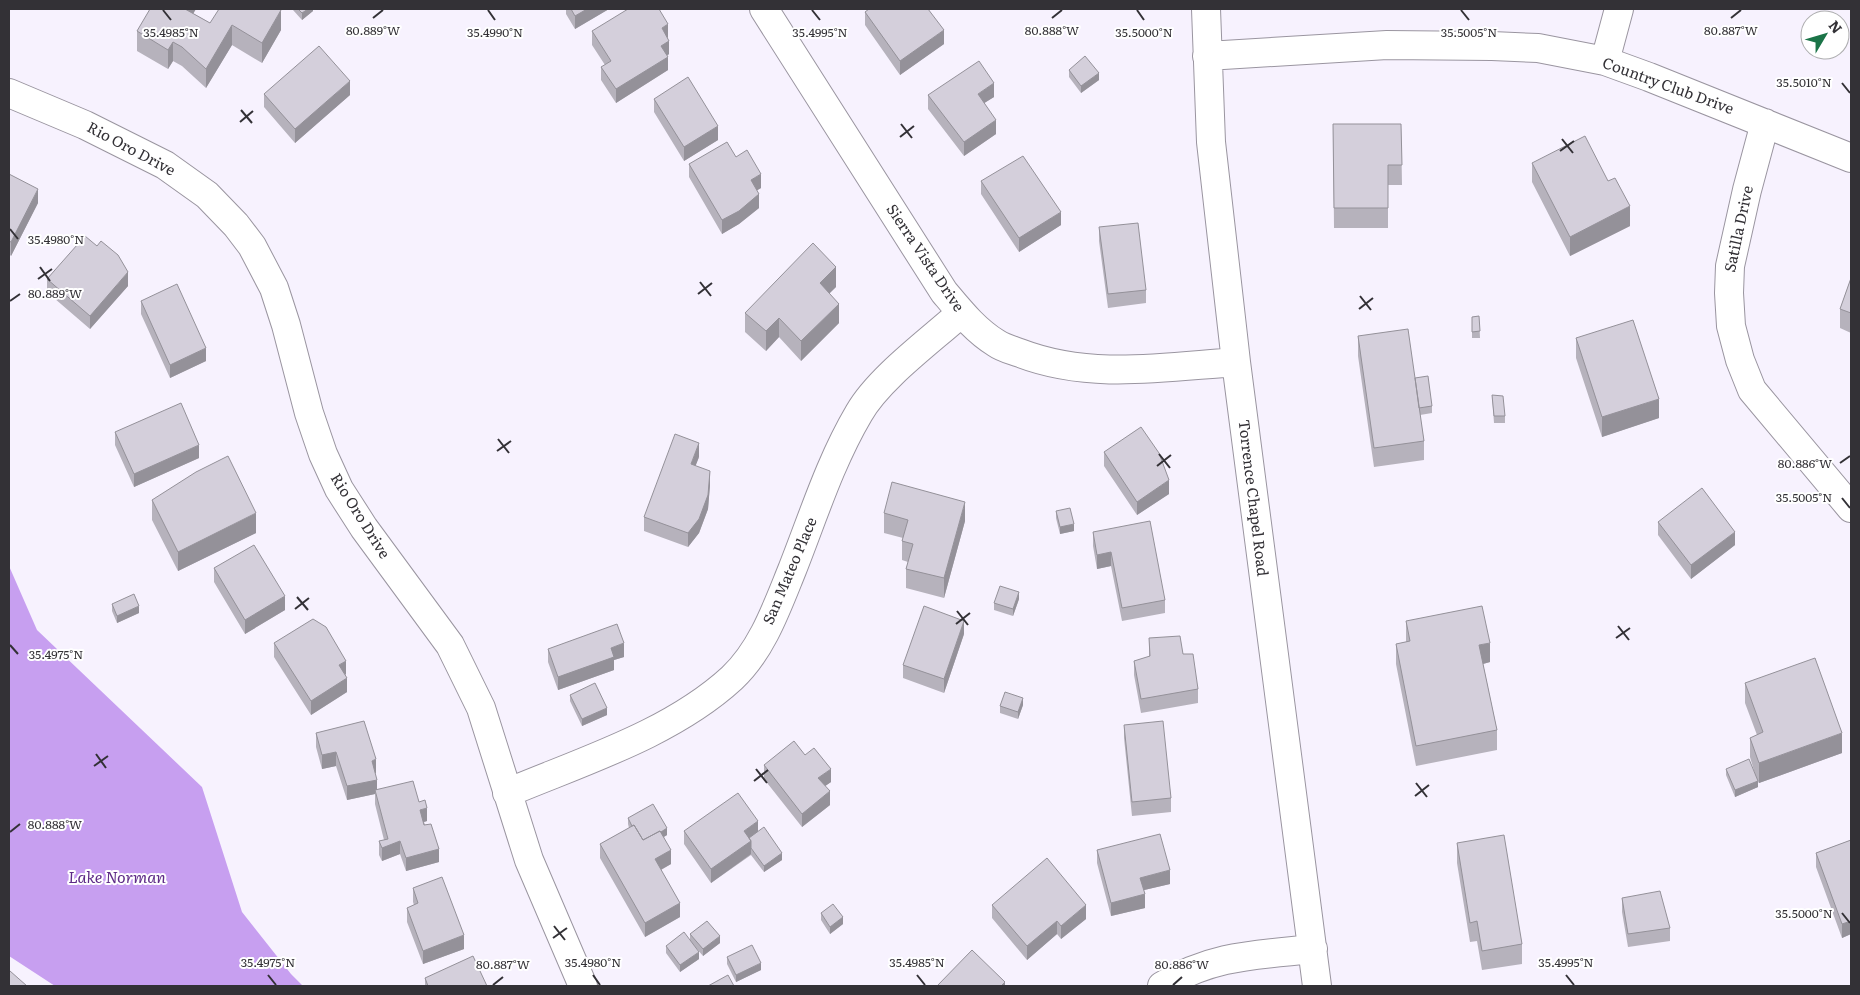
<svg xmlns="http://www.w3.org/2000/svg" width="1860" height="995" viewBox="0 0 1860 995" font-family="Literata,serif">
	<rect width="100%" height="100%" fill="#f7f2fe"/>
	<path fill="#c79ff0" d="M9,566l28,64 165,157 40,125 49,62 12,12h-248l-46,-30z"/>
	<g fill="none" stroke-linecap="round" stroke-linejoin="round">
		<g stroke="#9a95a0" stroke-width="30">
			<path id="minor" d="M764,9l180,283c16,19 31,38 52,51 7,5 16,7 24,10 70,27 144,14 216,9
				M1206,9l5,133 25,220 81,624
				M1207,56l180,-11 105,1 46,2 67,13 44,16 202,81
				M1605,61l14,-52
				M9,93l76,32 80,40 42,30 29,30 16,21 22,42 12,37 23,88 14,41 16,35 25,39 86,117 31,63 48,152 54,126
				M1765,123l-18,67 -17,76 -1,27 2,33 9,34 12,30 99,118
				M507,793c76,-32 164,-59 225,-115 30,-28 45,-71 60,-108 21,-53 38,-108 67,-157 20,-35 71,-72 102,-100
				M1162,986c50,-31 94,-31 151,-37"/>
		</g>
		<use href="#minor" stroke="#fff" stroke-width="28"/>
	</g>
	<path fill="#b6b2bc" d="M293,9h20v2l-11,9 -9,-10z
		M566,9h43l-34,20 -9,-15z
		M865,12l79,32 -44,31 -35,-50z
		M194,14l16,9 71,7 -19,33 -30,-18 -26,43 -24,-22 -9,-5 -5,8 -31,-18v-20z
		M592,31l76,6 1,17 -2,2 1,14 -52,33 -15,-23v-13l4,-2 -13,-20z
		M1069,70l30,10 -18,13 -12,-16z
		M264,94l86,1 -55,48 -31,-36z
		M928,95l66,2 -10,6 12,31 -32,22 -36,-47z
		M654,99l64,41 -34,21 -30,-49z
		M1333,124h68l1,61h-14v43h-54z
		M736,157l25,31 -4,2 2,18 -20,16 -17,10 -33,-57v-13z
		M1532,163l98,63 -60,30 -38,-74z
		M9,174l29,29 -27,53 -2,-2z
		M981,181l80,44 -42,27 -38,-58z
		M1099,227l47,63v13l-38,5 -9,-67z
		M1851,278v55l-11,-5v-19z
		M47,279l81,7 -38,43 -43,-37z
		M836,287l-7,6 10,30 -38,38 -22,-24 -13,14 -21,-19v-19z
		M141,301l65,60 -36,17 -29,-64z
		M1479,316l1,22h-8v-21z
		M1358,336l57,42 17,28v7l-12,2 4,26v19l-50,7 -16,-111z
		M1576,338l83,80 -57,19 -26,-79z
		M1492,395l13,21v7h-11z
		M115,432l84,26 -65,29 -19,-42z
		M1104,452l65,42 -32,21 -33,-49z
		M699,457l-4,9 15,19 -2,24 -9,24 -11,14 -44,-16v-14z
		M152,500l104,33 -78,38 -26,-51z
		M1056,511l18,20 -14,3 -4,-16z
		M884,513l81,8 -21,77 -38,-10v-19l2,-7 -6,-2v-19l1,-3 -19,-5z
		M1658,522l77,23 -44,34 -33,-44z
		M1093,532l72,68v13l-43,8 -11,-55 -14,3 -4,-23z
		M214,568l71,42 -40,24 -31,-52z
		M1019,599l-6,17 -19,-6v-7z
		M112,604l27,9 -22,10 -5,-12z
		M1406,621l84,41 -7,2 14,66v20l-81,16 -20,-102v-20l10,-2z
		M964,634l-20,59 -41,-15v-13z
		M1149,638l34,16 15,35v14l-57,10 -7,-38v-14l15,-4z
		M274,643l72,31 -1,1 2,17 -36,23 -37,-58z
		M548,649l76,8 -10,3v10l-56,20 -10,-28z
		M1745,683l97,70 -83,30 -1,-1v5l-23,10 -9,-22v-6l29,5 -5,-17v-19l7,-3 -12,-32z
		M570,695l37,20 -25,11 -12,-25z
		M1023,705l-5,14 -18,-6v-7z
		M1124,725l47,73v14l-39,4 -8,-78z
		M316,733l60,40h-1l2,17 42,12 8,19 -3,1 15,40 -33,9 -6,-17 -18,7 -3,-6v-14l5,-1 -9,-36v-10l-28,6 -11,-34 -14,3 -6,-22z
		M805,755l26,27 -6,4 5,19 -28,22 -38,-48v-14z
		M628,818l39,17 -3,2 7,27 -10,6 19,47 -35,20 -45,-79v-14l29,-16 -1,-4z
		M684,831l74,1 24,28 -18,12 -13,-17 -40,28 -27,-39z
		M1851,840v94l-9,4 -26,-71v-14z
		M1457,843l65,101v20l-40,6 -5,-29 -7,1 -13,-79z
		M1097,850l73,34 -26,6 1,18 -34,8 -14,-53z
		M413,888l51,61 -41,15 -16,-42v-14l7,-3 -1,-3z
		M1622,898l48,30v13l-42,6 -6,-35z
		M992,905l94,14 -25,20 -4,-5 -30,26 -35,-42z
		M821,913l22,11 -13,10 -9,-14z
		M690,934l30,9 -17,13 -13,-15z
		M666,946l33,13 -19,13 -14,-19z
		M727,957l34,13 -25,12 -9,-18z
		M425,978l62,8h-62z"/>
	<path fill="#949199" d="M185,9h11l-11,19z
		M308,9h5v2l-11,9v-7z
		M587,9h22l-34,20v-13z
		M281,10v20l-19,33v-20z
		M668,24v13l-6,5v-14z
		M232,25v20l-26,43v-19z
		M944,30v14l-44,31v-14z
		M669,41v13l-8,5v-13z
		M173,42v19l-5,8v-19z
		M668,57v13l-52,33v-14z
		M1099,73v7l-18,13v-7z
		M350,81v14l-55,48v-14z
		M994,83v14l-16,10v-13z
		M996,120v14l-32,22v-14z
		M718,126v14l-34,21v-14z
		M761,174v14l-10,6v-14z
		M38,189v14l-27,53v-14z
		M759,194v14l-20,16 -17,10v-14z
		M1630,206v20l-60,30v-19z
		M1061,212v13l-42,27v-14z
		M836,267v20l-16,16v-20z
		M128,272v14l-38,43v-13z
		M839,304v19l-38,38v-20z
		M779,318v19l-13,14v-20z
		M206,348v13l-36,17v-13z
		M1659,399v19l-57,19v-20z
		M699,443v14l-8,21v-14z
		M199,445v13l-65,29v-13z
		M710,471v14l-2,24 -9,24 -11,14v-14z
		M1169,480v14l-32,21v-13z
		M965,502v19l-21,77v-20z
		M256,513v20l-78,38v-19z
		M1074,524v7l-14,3v-7z
		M1735,532v13l-44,34v-14z
		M1111,552v14l-14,3v-14z
		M1019,592v7l-6,17v-7z
		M285,596v14l-40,24v-14z
		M139,606v7l-22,10v-7z
		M964,621v13l-20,59v-14z
		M624,643v14l-10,3v10l-56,20v-13l53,-29z
		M1490,643v19l-11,3v-20z
		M346,661v13l-7,5v-14z
		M347,678v14l-36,23v-14z
		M1023,698v7l-5,14v-7z
		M607,708v7l-25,11v-7z
		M1842,733v20l-83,30v-20z
		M336,752v14l-14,3v-14z
		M376,759v14l-4,2v-14z
		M831,769v13l-13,9v-13z
		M377,780v13l-2,-3v4l-28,6v-14z
		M1758,781v6l-23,10v-7z
		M830,791v14l-28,22v-13z
		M427,808v13l-7,2v-13z
		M758,821v14l-11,7 -3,-11z
		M667,828v7l-26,15v-7z
		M400,841v13l-18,7v-13z
		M751,841v13l-40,29v-14z
		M439,849v13l-33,9v-13z
		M671,850v14l-16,9v-14z
		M782,853v7l-18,12v-6z
		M1170,870v14l-30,7v-13z
		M1145,894v14l-34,8v-13z
		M680,903v14l-35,20v-14z
		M1086,905v14l-25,20v-13z
		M843,917v7l-13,10v-7z
		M1057,921v13l-30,26v-14z
		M1851,921v13l-9,4v-14z
		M464,935v14l-41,15v-13z
		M720,936v7l-17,13v-7z
		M699,952v7l-19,13v-7z
		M761,963v7l-25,12v-7z
		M1005,982v4h-4z"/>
	<path fill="#d4cfdb" stroke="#949199" d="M150,9h35l25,14 9,-14h60l2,1 -19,33 -30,-18 -26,44 -24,-22 -9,-5 -5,8 -31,-19z
		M298,9h10l-6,4z
		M571,9h16l-12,7z
		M628,9h31l9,15 -6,4 7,13 -8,5 7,11 -52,32 -15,-22 10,-6 -19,-30z
		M869,9h59l16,21 -44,31 -35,-49z
		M319,46l31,35 -55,48 -31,-35z
		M1085,56l14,17 -18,13 -12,-16z
		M979,61l15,22 -16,11 18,26 -32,22 -36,-47z
		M688,77l30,49 -34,21 -30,-48z
		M1333,124h68l1,41h-14v43h-54z
		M1585,136l23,45 7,-3 15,28 -60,31 -38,-74z
		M727,142l9,15 11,-7 14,24 -10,6 8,14 -20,17 -17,9 -33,-56z
		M1023,156l38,56 -42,26 -38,-57z
		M9,174l29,15 -27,53 -2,-1z
		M1138,223l8,67 -38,4 -9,-67z
		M85,236l12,10 4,-5 17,14 10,17 -38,44 -43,-37z
		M813,243l23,24 -16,16 19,21 -38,37 -22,-23 -13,13 -21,-18z
		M1851,278v35l-11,-4z
		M177,284l29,64 -36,17 -29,-64z
		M1479,316l1,15 -8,1v-15z
		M1633,320l26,79 -57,18 -26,-79z
		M1408,329l16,112 -50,7 -16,-112z
		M1428,376l4,30 -13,2 -4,-30z
		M1492,395l11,1 2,20h-11z
		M181,403l18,42 -65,29 -19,-42z
		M1141,427l18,26 10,27 -32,22 -33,-50z
		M675,434l24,9 -8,21 19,7 -2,24 -9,24 -11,14 -44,-16z
		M228,456l28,57 -78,39 -26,-52 44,-28z
		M892,482l73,20 -21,76 -38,-9 7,-25 -11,-3 6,-21 -24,-7z
		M1702,488l33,44 -44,33 -33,-43z
		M1070,508l4,16 -14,3 -4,-16z
		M1150,521l15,79 -43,8 -11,-56 -14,3 -4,-23z
		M254,545l31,51 -40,24 -31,-52z
		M1000,586l19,6 -6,17 -19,-6z
		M134,594l5,12 -22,10 -5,-12z
		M924,606l40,15 -20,58 -41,-14z
		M1482,606l8,37 -11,2 18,85 -81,16 -20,-102 14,-3 -4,-20z
		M313,619l13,8 20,34 -7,4 8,13 -36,23 -37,-58z
		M617,624l7,19 -13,5 3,9 -56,20 -10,-28z
		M1180,636l3,18h10l5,35 -57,10 -7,-38 16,-5 -1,-18z
		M1815,658l27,75 -83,30 -9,-25 13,-6 -18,-49z
		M595,683l12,25 -25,11 -12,-24z
		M1005,692l18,6 -5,14 -18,-6z
		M364,721l12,38 -4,2 5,19 -30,6 -11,-34 -14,3 -6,-22z
		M1163,721l8,77 -39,4 -8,-77z
		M794,741l11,14 9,-7 17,21 -13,9 12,13 -28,23 -38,-49z
		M1749,759l9,22 -23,9 -9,-21z
		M413,781l6,21 6,-2 2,8 -7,2 4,15 7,-1 8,25 -33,9 -6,-17 -18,7 -3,-7 9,-2 -13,-49z
		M738,793l20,28 -14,10 7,10 -40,28 -27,-38z
		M653,804l14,24 -6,4 -1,-1 -17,9 -9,-15 -2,1 -4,-8z
		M634,825l9,15 17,-9 11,19 -16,9 25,44 -35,20 -45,-79z
		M764,827l18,26 -18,13 -13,-18v-7l-2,-3z
		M1160,834l10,36 -30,8 5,16 -34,9 -14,-53z
		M1504,835l18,109 -40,7 -5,-30 -7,2 -13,-80z
		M1851,840v81l-9,3 -26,-71z
		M1047,858l39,47 -25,21 -4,-5 -30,25 -35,-41z
		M442,877l22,58 -41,16 -16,-43 11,-5 -5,-15z
		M1660,891l10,37 -42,6 -6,-36z
		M833,904l10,13 -13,10 -9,-14z
		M707,921l13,15 -17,13 -13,-15z
		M684,932l15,20 -19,13 -14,-19z
		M752,945l9,18 -25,12 -9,-18z
		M972,950l33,32 -4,4h-64z
		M473,956l14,30h-59l-3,-8z
		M10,971l17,15h-18v-14z
		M728,975l6,11h-26z"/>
	<path fill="none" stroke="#333136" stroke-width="2" d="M163,10l8,10M488,10l7,10M812,10l8,10M1137,10l7,10M1461,10l8,10M373,18l10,-8M1052,18l10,-8M1731,18l10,-8M1842,83l8,10M241,110l11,13M240,122l13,-11M901,124l11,14M900,137l14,-11M1562,139l11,14M1560,151l14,-10M10,229l8,10M40,267l10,14M38,279l14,-10M700,282l11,14M698,294l14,-11M1360,296l11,14M10,301l10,-7M1359,309l14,-11M498,439l11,14M497,451l14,-10M1159,454l11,14M1840,463l10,-7M1157,466l14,-11M1842,498l8,10M297,597l11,13M295,609l14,-11M957,611l11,14M956,624l14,-11M1618,626l11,14M1616,638l14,-10M10,645l8,9M96,754l10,14M94,766l14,-10M756,769l11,14M754,781l14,-11M1416,783l11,14M1415,796l14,-11M10,832l10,-8M1842,913l8,10M554,926l11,14M553,938l14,-10M268,975l8,10M593,975l7,10M917,975l8,10M1566,975l8,10M493,985l10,-8M1173,985l9,-8"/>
	<g text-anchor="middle" stroke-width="4" stroke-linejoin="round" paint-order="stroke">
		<g font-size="15" fill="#333136" stroke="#fff">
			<text transform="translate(1668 86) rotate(20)" y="5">Country Club Drive</text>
			<text transform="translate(131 149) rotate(28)" y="5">Rio Oro Drive</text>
			<text transform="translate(1739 229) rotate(-78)" y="5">Satilla Drive</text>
			<text transform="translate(925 258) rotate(56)" y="5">Sierra Vista Drive</text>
			<text transform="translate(1253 498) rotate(83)" y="5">Torrence Chapel Road</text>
			<text transform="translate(360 516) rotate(58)" y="5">Rio Oro Drive</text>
			<text transform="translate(790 571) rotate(-67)" y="5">San Mateo Place</text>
		</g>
		<g font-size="16" font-style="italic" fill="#5d2a86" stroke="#fff">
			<text x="117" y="883">Lake Norman</text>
		</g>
	</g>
	<g font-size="12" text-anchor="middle" fill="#333136" stroke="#fff" stroke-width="4" stroke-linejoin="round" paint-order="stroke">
		<text x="373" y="35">80.889°W</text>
		<text x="1052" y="35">80.888°W</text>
		<text x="1731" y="35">80.887°W</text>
		<text x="171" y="37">35.4985°N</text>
		<text x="1144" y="37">35.5000°N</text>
		<text x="495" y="37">35.4990°N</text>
		<text x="820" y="37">35.4995°N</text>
		<text x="1469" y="37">35.5005°N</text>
		<text x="1804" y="87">35.5010°N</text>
		<text x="56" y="244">35.4980°N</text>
		<text x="55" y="298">80.889°W</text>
		<text x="1805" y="468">80.886°W</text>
		<text x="1804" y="502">35.5005°N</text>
		<text x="56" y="659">35.4975°N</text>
		<text x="55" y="829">80.888°W</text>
		<text x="1804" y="918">35.5000°N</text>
		<text x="268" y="967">35.4975°N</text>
		<text x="593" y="967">35.4980°N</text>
		<text x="917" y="967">35.4985°N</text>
		<text x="1566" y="967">35.4995°N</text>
		<text x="503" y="969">80.887°W</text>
		<text x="1182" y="969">80.886°W</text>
	</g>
	<rect width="1860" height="995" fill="none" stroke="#333136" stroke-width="20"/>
	<g transform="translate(1825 35) rotate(52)"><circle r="24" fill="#ffffff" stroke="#adadaf"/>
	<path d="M0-4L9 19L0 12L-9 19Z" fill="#1b7448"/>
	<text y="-8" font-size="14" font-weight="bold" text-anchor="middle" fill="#333136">N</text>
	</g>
</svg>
